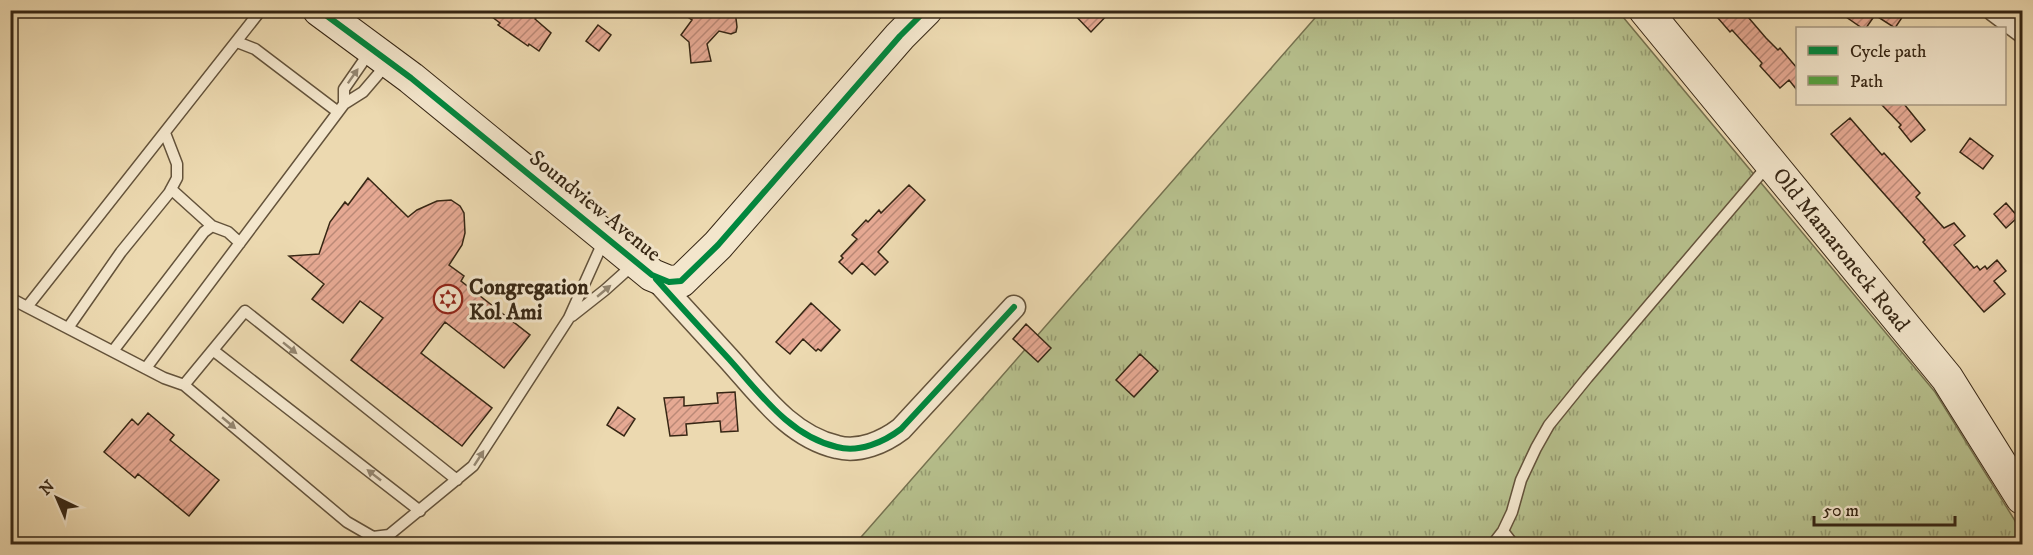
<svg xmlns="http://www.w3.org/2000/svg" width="2033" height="555" viewBox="0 0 2033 555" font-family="'IM FELL DW Pica',serif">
	<defs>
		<pattern id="grass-tufts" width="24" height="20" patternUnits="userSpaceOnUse" patternTransform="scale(1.5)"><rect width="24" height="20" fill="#b6bf8c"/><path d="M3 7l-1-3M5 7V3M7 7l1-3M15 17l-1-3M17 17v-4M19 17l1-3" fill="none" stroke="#959b71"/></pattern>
		<pattern id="building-hatch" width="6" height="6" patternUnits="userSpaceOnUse" patternTransform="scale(1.5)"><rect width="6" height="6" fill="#e6a993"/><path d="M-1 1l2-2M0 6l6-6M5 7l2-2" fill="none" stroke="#bb8977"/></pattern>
	</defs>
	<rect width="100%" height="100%" fill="#ecd9b0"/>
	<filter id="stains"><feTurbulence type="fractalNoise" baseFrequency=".00333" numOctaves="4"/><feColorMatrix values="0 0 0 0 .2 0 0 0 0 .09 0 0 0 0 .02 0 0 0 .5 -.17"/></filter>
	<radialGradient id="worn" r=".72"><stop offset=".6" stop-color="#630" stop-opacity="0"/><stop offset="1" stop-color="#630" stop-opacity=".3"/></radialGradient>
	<path fill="url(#grass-tufts)" stroke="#767250" stroke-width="1.5" d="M1322,10l296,1 317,381 87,140v12h-1167z"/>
	<path fill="url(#building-hatch)" stroke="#362614" stroke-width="1.5" d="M483,10h59l-7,9 16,14 -12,18 -10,-7 -1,2 -30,-21 2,-2z
		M697,10h38l2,17 -1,5 -5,2 -12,-3 -12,13 4,17 -20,2 -2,-21 -8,-7 11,-15 -3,-2z
		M1070,10h42l-21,22z
		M1711,10h31l24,28 12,12 2,-2 17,20v22l-8,-10 -9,8 -20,-22 2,-3 -30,-33 -2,2z
		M1836,10h71l-12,18 -20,-13 -9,13h-4z
		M598,25l13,10 -12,16 -13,-10z
		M1881,104h23l21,26 -14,12 -12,-15 2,-2z
		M1850,118l32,37 2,-2 36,40 -4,4 28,31 10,-5 11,13 -11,9 20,23 3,-2 3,4 5,-4 2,3 10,-9 9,11 -12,10 11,13 -21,18 -61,-70 2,-2 -94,-106z
		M1970,138l23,18 -10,13 -23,-17z
		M368,178l40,39 9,-7 20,-9 14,-1 9,6 4,7 1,20 -3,12 -13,20 15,11 -3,5 69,54 -26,33 -59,-46 -24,31 71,55 -30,38 -111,-86 32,-42 -23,-17 -17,22 -31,-24 12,-15 -35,-28 30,-2 11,-32 15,-20 3,3z
		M909,185l16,15 -47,52 10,10 -13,13 -13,-12 -10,11 -13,-12 4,-4 -2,-2 16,-17 -5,-4 14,-15 2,2 11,-12 2,3z
		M2006,203l12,14 -12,11 -12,-14z
		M811,303l29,27 -19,21 -3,-2 -2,2 -13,-12 -13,15 -14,-12z
		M1026,324l25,24 -13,14 -25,-23z
		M1140,354l18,17 -24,26 -18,-17z
		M735,392l3,39 -17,1 -1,-11 -34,3 1,11 -17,1 -6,-38 20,-1v9l34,-3 -1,-10z
		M618,407l17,12 -11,17 -17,-11z
		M148,413l26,22 -4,5 49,40 -30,36 -51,-42 -3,4 -31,-26 28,-33 6,6z"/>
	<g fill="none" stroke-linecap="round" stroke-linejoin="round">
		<g stroke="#64533b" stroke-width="13">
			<path id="lane" d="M261,10l-234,297 137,71 20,7 61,-74 212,169
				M237,42l18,7 83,63
				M344,104v-15l27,-39
				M171,189l41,37
				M10,298l17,9
				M572,316l33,-26 29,-26
				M68,328l53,-76 48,-59 8,-15v-14l-12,-31
				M113,351l91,-119 8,-6 16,6 12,11
				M214,351l206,160
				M146,368l198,-264 19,-12 24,-28
				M184,385l163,137 26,15 16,-2 84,-69 96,-148 35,-78
				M1503,531l10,13
				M1493,544l10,-13 9,-19 9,-32 15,-32 13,-23 38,-47 182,-214"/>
		</g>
		<g stroke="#64533b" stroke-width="25">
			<path id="street" d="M1994,10l28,21
				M653,276c25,27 50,55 75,82 31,34 61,78 109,89 22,6 47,-5 64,-18l113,-122"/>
		</g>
		<g stroke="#362614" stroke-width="34">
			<path id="secondary" d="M319,10l92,68 241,197 17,7 12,-1 37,-36 182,-209 26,-26
				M1645,10l302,368 75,120"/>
		</g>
		<use href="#lane" stroke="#f3e6cc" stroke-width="10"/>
		<use href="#street" stroke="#f3e6cc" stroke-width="22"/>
		<use href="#secondary" stroke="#f3e6cc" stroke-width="32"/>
		<path stroke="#53a33f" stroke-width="4.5" stroke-dasharray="9 4.5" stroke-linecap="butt" d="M10,542l1,2"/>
		<g stroke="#f3e6cc" stroke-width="10">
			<path id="cycleway" d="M319,10l92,68 241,197 17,7 12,-1 37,-36 182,-209 26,-26
				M656,279c24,27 48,53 72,79 31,34 61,78 109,89 22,6 47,-5 64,-18l113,-122"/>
		</g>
		<use href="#cycleway" stroke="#00873e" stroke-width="6"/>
	</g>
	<defs><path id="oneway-solid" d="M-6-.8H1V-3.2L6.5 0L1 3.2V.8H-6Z" transform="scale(1.5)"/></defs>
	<g fill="#948670">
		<use href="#oneway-solid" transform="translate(353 76) rotate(-55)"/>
		<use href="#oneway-solid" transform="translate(604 291) rotate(-40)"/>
		<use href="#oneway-solid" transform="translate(290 348) rotate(39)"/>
		<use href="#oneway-solid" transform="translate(229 423) rotate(40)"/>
		<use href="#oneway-solid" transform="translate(479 458) rotate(-57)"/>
		<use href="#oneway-solid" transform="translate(374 475) rotate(-142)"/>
	</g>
	<defs>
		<g id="synagogue-ring" transform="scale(1.5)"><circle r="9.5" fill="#f3e6cc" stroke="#8f2418" stroke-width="1.5"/><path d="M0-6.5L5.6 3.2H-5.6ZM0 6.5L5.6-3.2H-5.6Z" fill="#8f2418"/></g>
	</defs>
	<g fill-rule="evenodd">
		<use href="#synagogue-ring" x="448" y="299"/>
	</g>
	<g text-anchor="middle" stroke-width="6" stroke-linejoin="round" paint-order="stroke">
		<g font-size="22" fill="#362614" stroke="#f3e6cc">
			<text transform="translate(596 205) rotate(39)" y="8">Soundview Avenue</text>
			<text transform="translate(1842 249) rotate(51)" y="8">Old Mamaroneck Road</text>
		</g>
		<g font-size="22" font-weight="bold" fill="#362614" stroke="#f3e6cc" text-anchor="start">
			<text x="469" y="294">Congregation<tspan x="469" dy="25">Kol Ami</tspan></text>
		</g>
	</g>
	<rect width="2033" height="555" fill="none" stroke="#ecd9b0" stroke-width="36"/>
	<rect x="12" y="12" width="2009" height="531" fill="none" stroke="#362614" stroke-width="3"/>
	<rect x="18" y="18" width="1997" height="519" fill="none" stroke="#362614" stroke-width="1.5"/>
	<rect x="1796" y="27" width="210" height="78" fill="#f3e6cc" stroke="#a79982" stroke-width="1.5"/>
	<rect x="1808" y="46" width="30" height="9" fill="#00873e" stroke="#a79982" stroke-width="1.5"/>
	<text x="1850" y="57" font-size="18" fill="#362614">Cycle path</text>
	<rect x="1808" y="76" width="30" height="9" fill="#53a33f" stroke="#a79982" stroke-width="1.5"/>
	<text x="1850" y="87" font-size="18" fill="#362614">Path</text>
	<g transform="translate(57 498) rotate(316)" stroke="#f3e6cc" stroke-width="4.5" paint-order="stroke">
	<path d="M0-4.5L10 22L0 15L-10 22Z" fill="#362614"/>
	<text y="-9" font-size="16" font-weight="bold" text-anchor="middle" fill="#362614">N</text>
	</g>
	<path d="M1814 516v9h141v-9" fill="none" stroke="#362614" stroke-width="3"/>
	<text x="1823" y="516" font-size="18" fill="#362614" stroke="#f3e6cc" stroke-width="4.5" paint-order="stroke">50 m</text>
	<rect width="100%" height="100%" filter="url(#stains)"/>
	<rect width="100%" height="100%" fill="url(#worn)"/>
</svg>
